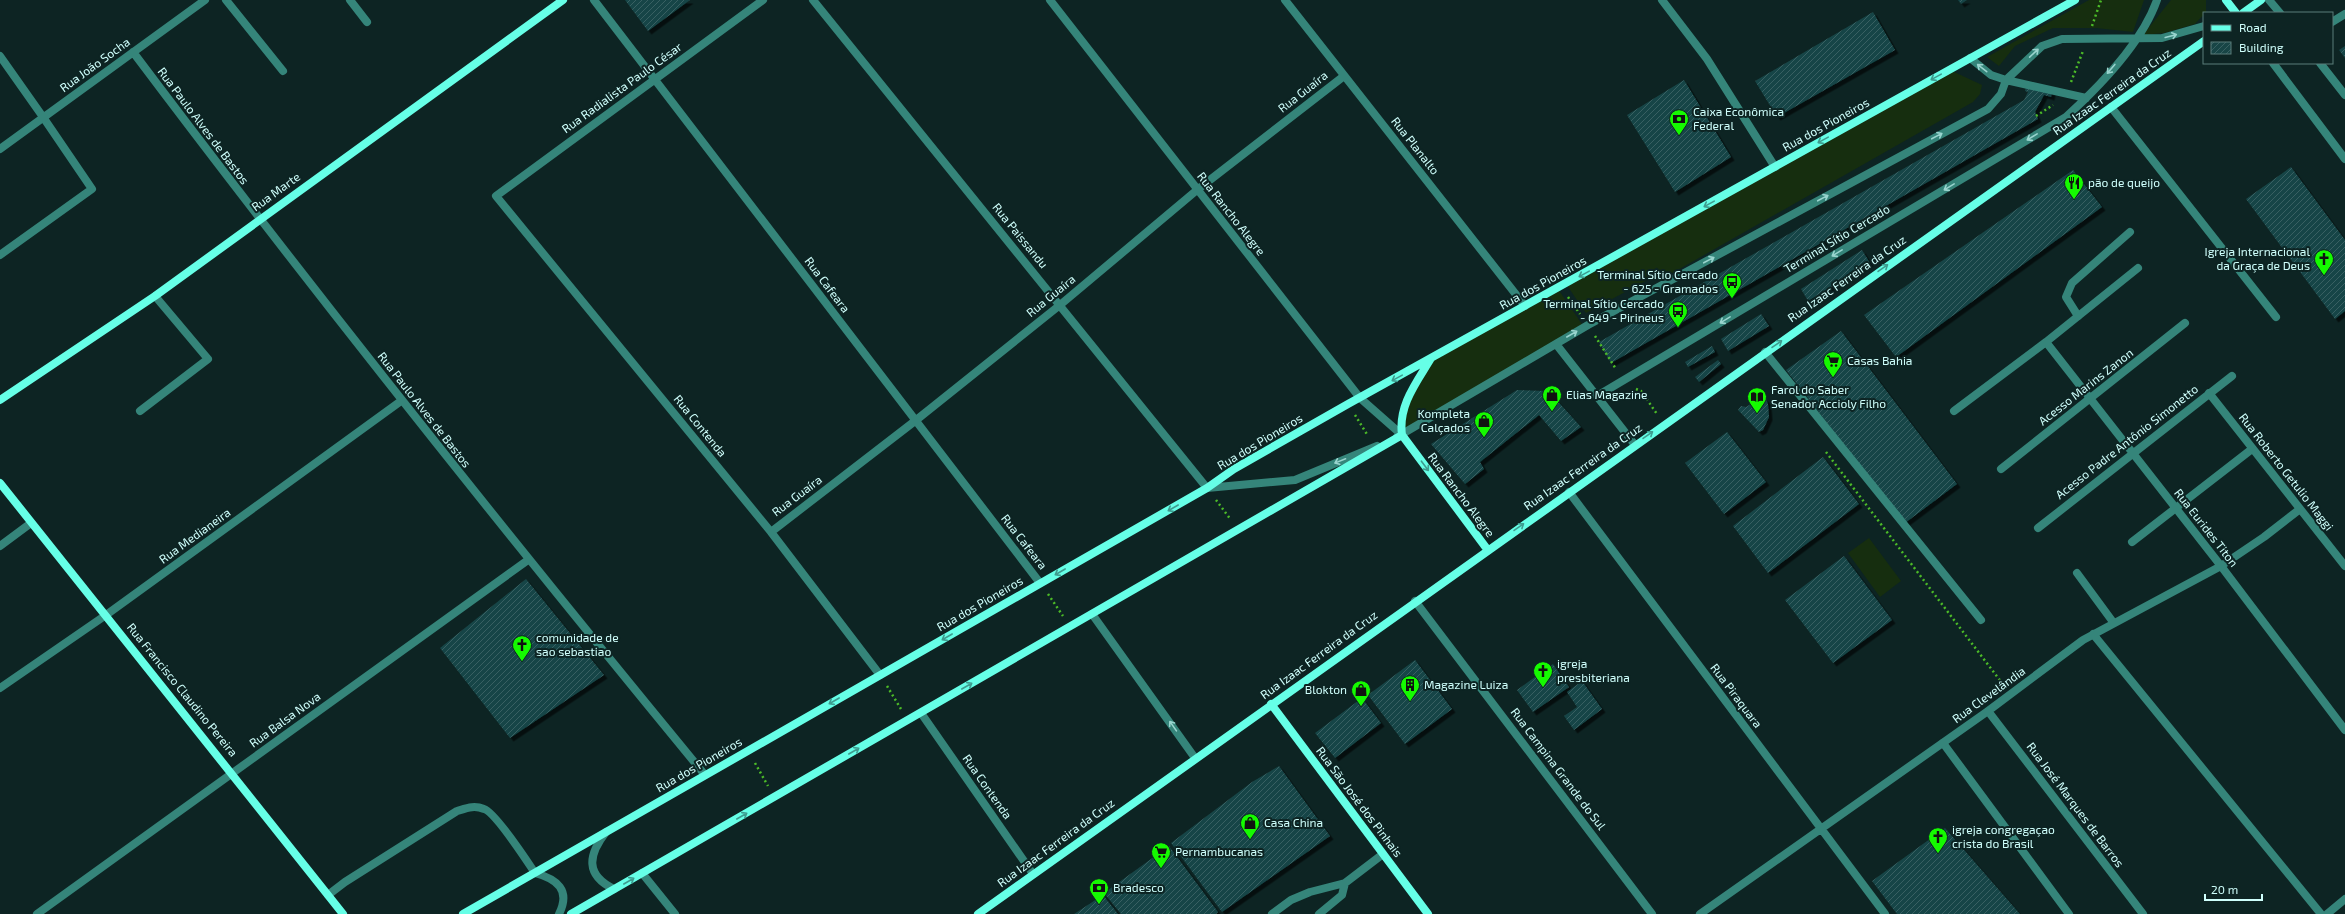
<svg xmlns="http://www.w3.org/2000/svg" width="2345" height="914" viewBox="0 0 2345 914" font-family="'Exo 2',sans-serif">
	<defs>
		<pattern id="building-hatch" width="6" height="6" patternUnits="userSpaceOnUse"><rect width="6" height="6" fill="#184546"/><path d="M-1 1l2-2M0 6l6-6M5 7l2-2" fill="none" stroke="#396162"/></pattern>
		<filter id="shadow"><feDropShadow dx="3.5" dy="3.5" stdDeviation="0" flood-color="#0009"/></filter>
	</defs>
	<rect width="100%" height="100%" fill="#0d2423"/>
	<path fill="#162e0f" d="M2089,0h55l-11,32 -37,-4h-43l-38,18 -16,20 -12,-9z
		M2171,0h35v12l-11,12 -31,9 -21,2z
		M1950,70l32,15 -2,9 -7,8 -304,173 -18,3 -65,35 -20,-29z
		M1558,289l26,38 -178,105 -2,-12 3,-14 26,-47z
		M1869,538l32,43 -21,16 -32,-44z"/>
	<path fill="url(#building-hatch)" filter="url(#shadow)" d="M625,0h65l-42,31z
		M1958,0h9l-6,4z
		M1873,12l22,38 -118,67 -22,-36z
		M2345,46v12l-6,-8z
		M1684,80l47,77 -56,35 -48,-77z
		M2026,86l26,6 -1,5 -7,-2 -9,17 3,7 -427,244 -12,-21 425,-242 4,-8 -3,-1z
		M2291,167l54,73v71l-10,8 -89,-120z
		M2073,170l29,37 -206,150 -32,-42z
		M1862,250l8,13 -62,38 -7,-12z
		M1761,314l8,12 -41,25 -7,-12z
		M1841,331l116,153 -52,39 -119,-153z
		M1712,346l3,6 -27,15 -3,-5z
		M1718,360l3,4 -22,18 -4,-5z
		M1517,390l28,1 5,6 2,-2 29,32 -20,14 -22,-26 -59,47 4,7 -19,15 -34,-40z
		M1762,397l4,2 2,5 1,13 -6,13 -4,2 -21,-22 3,-4 5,1z
		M1727,432l39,50 -42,32 -39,-51z
		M1823,457l36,47 -91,69 -35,-47z
		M1844,556l48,64 -59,43 -48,-63z
		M526,579l78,96 -94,63 -70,-90z
		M1415,660l37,49 -47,35 -37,-49z
		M1553,664l16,23 -36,25 -16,-22z
		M1582,681l20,28 -28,21 -10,-14 13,-9 -10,-15z
		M1362,698l19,25 -46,35 -20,-25z
		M1279,766l51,70 -108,76 -51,-69 81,-61z
		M1945,828l75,86h-123l-25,-33z
		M1169,846l49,66 -2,2h-95l-17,-21z
		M1103,895l15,19h-44z"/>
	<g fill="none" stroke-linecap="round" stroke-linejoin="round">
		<path stroke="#4cbb28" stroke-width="2.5" stroke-dasharray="2 3" stroke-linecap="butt" d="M2092,26l9,-26
			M2071,82l12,-31
			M2036,116l17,-11
			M1568,297l12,17
			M1595,336l21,33
			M1636,389l5,2 16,23
			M1355,415l13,21
			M1826,452l176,231
			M1216,500l15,20
			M1048,594l15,22
			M887,686l14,23
			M755,763l13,23"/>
		<path stroke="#35857a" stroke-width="8" d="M226,0l57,71
			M350,0l17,22
			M2269,0l11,13
			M2332,22l13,-8
			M1970,58l21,17 15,5 80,18
			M2273,63l72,96
			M2320,63l25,32
			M0,255l92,-66 -49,-72
			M2078,316l-12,-19 6,-14 58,-51
			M1556,344l79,101
			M1765,352l216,268
			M1597,396l469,-279c33,-30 76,-74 91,-117
			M140,411l68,-52 -53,-63
			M1397,437l191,-112 400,-216 13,-15 5,-14 36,-34 20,-7 100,-1 42,-12
			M1207,488l88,-8 82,-34
			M2077,573l36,49
			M1943,743l126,171
			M642,873l33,41
			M328,895l17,-13 112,-71c10,-3 17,-6 27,-2 11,3 43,52 51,64
			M1272,914l19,-14 19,-8 35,-9 38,-29
			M1319,914l23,-19 3,-12"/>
		<path stroke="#35857a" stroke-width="8" d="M594,0l446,583
			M763,0l-267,196 275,336 109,143
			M813,0l394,488
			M1050,0l310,398 42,37
			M1285,0l240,306
			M1662,0l45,59 68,108
			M133,52c185,246 377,486 572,723
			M0,56l43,61
			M2111,107l165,210
			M0,149l205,-149
			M2046,342l175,224 124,164
			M2209,393l136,173
			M1954,411l92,-69 92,-74
			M2001,469l184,-146
			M1569,492l316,422
			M2038,528l194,-152
			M771,532l144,-111 145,-116 137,-115 147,-114
			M2132,542l120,-93
			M0,546l31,-23
			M1415,601l237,313
			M1092,614l103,144
			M2093,634l228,280
			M0,688l106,-73 295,-214
			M1988,711l155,203
			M921,713l112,161
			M606,832c-18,23 -21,43 8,57
			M535,873c22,6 36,17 24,41
			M37,914l491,-354
			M1700,914l288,-203 95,-71 138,-74 43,-29 36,-28
			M2327,914l18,-15"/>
		<path stroke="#66ffe7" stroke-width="8" d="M2226,0l10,13
			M2243,13l18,-13
			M1430,360c-14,23 -32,46 -28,75l85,114
			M0,400l155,-104 408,-296
			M0,483l343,431
			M1271,704l157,210
			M463,914l744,-426 27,-19 114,-65 727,-404
			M571,914l831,-479
			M978,914l1226,-873"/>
	</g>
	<defs><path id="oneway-shaft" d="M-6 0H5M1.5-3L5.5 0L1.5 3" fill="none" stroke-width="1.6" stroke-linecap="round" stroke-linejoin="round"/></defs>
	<g stroke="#99d4ce">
		<use href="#oneway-shaft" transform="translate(2171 36) rotate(-15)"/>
		<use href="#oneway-shaft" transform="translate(2034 53) rotate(-43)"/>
		<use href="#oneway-shaft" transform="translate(1982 68) rotate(-142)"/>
		<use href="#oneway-shaft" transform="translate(2111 69) rotate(130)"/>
		<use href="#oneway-shaft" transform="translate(1937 136) rotate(-28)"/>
		<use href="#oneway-shaft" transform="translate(2032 137) rotate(149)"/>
		<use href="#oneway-shaft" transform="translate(1949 187) rotate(149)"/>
		<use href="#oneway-shaft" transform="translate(1823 198) rotate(-28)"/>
		<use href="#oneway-shaft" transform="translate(1837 253) rotate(149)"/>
		<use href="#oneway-shaft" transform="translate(1709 260) rotate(-28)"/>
		<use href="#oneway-shaft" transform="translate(1725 320) rotate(149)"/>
		<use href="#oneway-shaft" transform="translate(1572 334) rotate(-30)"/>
		<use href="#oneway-shaft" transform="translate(1340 461) rotate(158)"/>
		<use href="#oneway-shaft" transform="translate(1173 726) rotate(-125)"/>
	</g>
	<g stroke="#3e9c8f">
		<use href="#oneway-shaft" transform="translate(1936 77) rotate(151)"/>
		<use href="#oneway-shaft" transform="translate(1823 140) rotate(151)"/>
		<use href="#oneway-shaft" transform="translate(1709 204) rotate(151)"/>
		<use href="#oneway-shaft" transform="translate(1883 268) rotate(-35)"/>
		<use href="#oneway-shaft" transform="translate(1584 274) rotate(151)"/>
		<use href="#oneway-shaft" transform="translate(1777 344) rotate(-35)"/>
		<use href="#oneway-shaft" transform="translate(1397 378) rotate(151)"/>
		<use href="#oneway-shaft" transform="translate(1648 435) rotate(-35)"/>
		<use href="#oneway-shaft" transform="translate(1425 466) rotate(53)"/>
		<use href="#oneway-shaft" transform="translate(1173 508) rotate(150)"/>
		<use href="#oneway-shaft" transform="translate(1519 527) rotate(-35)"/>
		<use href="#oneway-shaft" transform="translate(1060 572) rotate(150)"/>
		<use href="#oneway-shaft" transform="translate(947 637) rotate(150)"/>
		<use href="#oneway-shaft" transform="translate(967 686) rotate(-30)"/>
		<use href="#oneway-shaft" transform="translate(834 701) rotate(150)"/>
		<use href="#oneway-shaft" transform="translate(854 751) rotate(-30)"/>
		<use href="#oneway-shaft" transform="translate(742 816) rotate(-30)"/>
		<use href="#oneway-shaft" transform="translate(629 881) rotate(-30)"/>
	</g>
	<defs>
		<g id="bank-pin" transform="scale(1)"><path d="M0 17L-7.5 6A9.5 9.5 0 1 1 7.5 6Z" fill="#15fa00" stroke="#0d2423"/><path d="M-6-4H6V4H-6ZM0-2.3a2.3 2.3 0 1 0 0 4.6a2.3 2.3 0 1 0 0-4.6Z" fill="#111"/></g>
		<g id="restaurant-pin" transform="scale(1)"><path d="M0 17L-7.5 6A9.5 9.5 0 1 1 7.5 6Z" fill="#15fa00" stroke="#0d2423"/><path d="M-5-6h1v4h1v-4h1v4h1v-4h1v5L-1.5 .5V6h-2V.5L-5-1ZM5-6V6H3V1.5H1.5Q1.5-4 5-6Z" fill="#111"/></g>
		<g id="church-pin" transform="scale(1)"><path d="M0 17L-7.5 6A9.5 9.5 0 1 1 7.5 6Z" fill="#15fa00" stroke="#0d2423"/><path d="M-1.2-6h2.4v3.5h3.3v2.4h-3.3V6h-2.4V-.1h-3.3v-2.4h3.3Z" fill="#111"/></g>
		<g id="bus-pin" transform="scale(1)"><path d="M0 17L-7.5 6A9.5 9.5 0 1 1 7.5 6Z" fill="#15fa00" stroke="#0d2423"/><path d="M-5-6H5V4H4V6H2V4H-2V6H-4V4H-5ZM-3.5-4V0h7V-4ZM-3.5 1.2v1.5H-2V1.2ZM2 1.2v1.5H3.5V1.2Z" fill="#111"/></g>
		<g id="supermarket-pin" transform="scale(1)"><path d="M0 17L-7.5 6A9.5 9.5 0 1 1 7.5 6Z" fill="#15fa00" stroke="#0d2423"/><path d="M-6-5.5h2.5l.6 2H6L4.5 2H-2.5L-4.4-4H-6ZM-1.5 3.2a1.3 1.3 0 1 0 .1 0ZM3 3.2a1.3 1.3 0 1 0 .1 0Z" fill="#111"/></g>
		<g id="shop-pin" transform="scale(1)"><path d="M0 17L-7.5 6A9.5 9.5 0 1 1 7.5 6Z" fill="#15fa00" stroke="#0d2423"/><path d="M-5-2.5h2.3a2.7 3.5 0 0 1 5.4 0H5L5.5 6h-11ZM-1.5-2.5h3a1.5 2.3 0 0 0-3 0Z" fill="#111"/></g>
		<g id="library-pin" transform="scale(1)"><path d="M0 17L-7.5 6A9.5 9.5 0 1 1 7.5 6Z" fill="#15fa00" stroke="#0d2423"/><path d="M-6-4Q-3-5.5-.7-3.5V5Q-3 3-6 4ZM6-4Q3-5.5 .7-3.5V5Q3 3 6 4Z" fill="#111"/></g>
		<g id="building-pin" transform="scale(1)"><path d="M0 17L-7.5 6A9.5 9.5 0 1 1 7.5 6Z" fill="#15fa00" stroke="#0d2423"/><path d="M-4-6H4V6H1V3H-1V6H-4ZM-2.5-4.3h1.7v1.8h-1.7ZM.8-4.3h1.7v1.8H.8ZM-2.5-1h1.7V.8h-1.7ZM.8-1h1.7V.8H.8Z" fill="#111"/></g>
	</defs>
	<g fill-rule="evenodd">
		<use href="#bank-pin" x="1679" y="119"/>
		<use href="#restaurant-pin" x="2074" y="183"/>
		<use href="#church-pin" x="2324" y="259"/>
		<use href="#bus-pin" x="1732" y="282"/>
		<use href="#bus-pin" x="1678" y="311"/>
		<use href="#supermarket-pin" x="1833" y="361"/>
		<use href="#shop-pin" x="1552" y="395"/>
		<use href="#library-pin" x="1757" y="397"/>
		<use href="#shop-pin" x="1484" y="421"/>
		<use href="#church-pin" x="522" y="645"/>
		<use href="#church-pin" x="1543" y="671"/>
		<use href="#building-pin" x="1410" y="685"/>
		<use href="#shop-pin" x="1361" y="690"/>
		<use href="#shop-pin" x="1250" y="823"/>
		<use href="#church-pin" x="1938" y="837"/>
		<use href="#supermarket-pin" x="1161" y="852"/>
		<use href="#bank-pin" x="1099" y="888"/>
	</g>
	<g text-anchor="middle" stroke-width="4" stroke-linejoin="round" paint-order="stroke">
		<g font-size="12" fill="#cffffc" stroke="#0d2423">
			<text transform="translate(95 65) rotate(-36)" y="4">Rua João Socha</text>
			<text transform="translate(622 88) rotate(-36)" y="4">Rua Radialista Paulo César</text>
			<text transform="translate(1303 92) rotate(-38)" y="4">Rua Guaíra</text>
			<text transform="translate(2112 92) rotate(-35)" y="4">Rua Izaac Ferreira da Cruz</text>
			<text transform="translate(1826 125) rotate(-29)" y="4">Rua dos Pioneiros</text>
			<text transform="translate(203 126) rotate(53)" y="4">Rua Paulo Alves de Bastos</text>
			<text transform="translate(1415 146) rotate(52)" y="4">Rua Planalto</text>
			<text transform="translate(276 192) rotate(-36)" y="4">Rua Marte</text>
			<text transform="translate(1231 214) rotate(52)" y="4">Rua Rancho Alegre</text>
			<text transform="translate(1020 236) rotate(51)" y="4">Rua Paissandu</text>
			<text transform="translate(1837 239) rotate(-31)" y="4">Terminal Sítio Cercado</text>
			<text transform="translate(1847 279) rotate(-35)" y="4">Rua Izaac Ferreira da Cruz</text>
			<text transform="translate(1543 283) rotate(-29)" y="4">Rua dos Pioneiros</text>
			<text transform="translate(827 285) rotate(53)" y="4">Rua Cafeara</text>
			<text transform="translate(1051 296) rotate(-39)" y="4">Rua Guaíra</text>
			<text transform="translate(2086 387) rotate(-38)" y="4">Acesso Marins Zanon</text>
			<text transform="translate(424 410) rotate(52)" y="4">Rua Paulo Alves de Bastos</text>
			<text transform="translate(700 426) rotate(51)" y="4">Rua Contenda</text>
			<text transform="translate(1260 442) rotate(-31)" y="4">Rua dos Pioneiros</text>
			<text transform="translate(2127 442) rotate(-38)" y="4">Acesso Padre Antônio Simonetto</text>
			<text transform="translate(1583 467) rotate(-35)" y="4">Rua Izaac Ferreira da Cruz</text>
			<text transform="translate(2286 472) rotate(52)" y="4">Rua Roberto Getulio Maggi</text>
			<text transform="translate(1461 495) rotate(53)" y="4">Rua Rancho Alegre</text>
			<text transform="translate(797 496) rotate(-37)" y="4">Rua Guaíra</text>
			<text transform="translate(2206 528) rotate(52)" y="4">Rua Eurides Titon</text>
			<text transform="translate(195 536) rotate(-36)" y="4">Rua Medianeira</text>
			<text transform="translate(1024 542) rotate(52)" y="4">Rua Cafeara</text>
			<text transform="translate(980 604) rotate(-30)" y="4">Rua dos Pioneiros</text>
			<text transform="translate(1319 655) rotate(-36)" y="4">Rua Izaac Ferreira da Cruz</text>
			<text transform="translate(182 690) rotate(51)" y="4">Rua Francisco Claudino Pereira</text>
			<text transform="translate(1989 695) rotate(-36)" y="4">Rua Clevelândia</text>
			<text transform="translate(1736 696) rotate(53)" y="4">Rua Piraquara</text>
			<text transform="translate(285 720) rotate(-36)" y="4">Rua Balsa Nova</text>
			<text transform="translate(699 765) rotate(-30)" y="4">Rua dos Pioneiros</text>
			<text transform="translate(1558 769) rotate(53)" y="4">Rua Campina Grande do Sul</text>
			<text transform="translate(987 787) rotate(55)" y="4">Rua Contenda</text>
			<text transform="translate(1359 802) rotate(53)" y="4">Rua São José dos Pinhais</text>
			<text transform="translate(2075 805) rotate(53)" y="4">Rua José Marques de Barros</text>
			<text transform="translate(1056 843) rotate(-36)" y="4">Rua Izaac Ferreira da Cruz</text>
		</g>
		<g font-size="12" fill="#cffffc" stroke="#0d2423" text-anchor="start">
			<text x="1693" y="116">Caixa Econômica<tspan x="1693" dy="14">Federal</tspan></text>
			<text x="2088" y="187">pão de queijo</text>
			<text x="2310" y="256" text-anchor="end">Igreja Internacional<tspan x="2310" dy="14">da Graça de Deus</tspan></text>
			<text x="1718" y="279" text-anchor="end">Terminal Sítio Cercado<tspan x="1718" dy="14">- 625 - Gramados</tspan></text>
			<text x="1664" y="308" text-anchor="end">Terminal Sítio Cercado<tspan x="1664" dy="14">- 649 - Pirineus</tspan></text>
			<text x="1847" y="365">Casas Bahia</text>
			<text x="1771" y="394">Farol do Saber<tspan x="1771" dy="14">Senador Accioly Filho</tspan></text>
			<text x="1566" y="399">Elias Magazine</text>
			<text x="1470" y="418" text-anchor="end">Kompleta<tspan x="1470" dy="14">Calçados</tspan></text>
			<text x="536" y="642">comunidade de<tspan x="536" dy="14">sao sebastiao</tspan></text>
			<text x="1557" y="668">igreja<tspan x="1557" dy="14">presbiteriana</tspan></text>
			<text x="1424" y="689">Magazine Luiza</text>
			<text x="1347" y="694" text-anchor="end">Blokton</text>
			<text x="1264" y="827">Casa China</text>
			<text x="1952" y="834">igreja congregaçao<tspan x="1952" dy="14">crista do Brasil</tspan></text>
			<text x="1175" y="856">Pernambucanas</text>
			<text x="1113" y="892">Bradesco</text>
		</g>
	</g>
	<rect x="2203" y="12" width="130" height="52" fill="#0d2423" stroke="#5b7c7a"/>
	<rect x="2211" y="25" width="20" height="6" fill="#66ffe7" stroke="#5b7c7a"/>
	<text x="2239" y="32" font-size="12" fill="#cffffc">Road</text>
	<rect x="2211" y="42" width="20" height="12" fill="url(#building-hatch)" stroke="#5b7c7a"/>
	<text x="2239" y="52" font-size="12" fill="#cffffc">Building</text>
	<path d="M2205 894v6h57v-6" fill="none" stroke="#cffffc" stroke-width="2"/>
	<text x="2211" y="894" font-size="12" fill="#cffffc" stroke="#0d2423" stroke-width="3" paint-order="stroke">20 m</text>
</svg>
